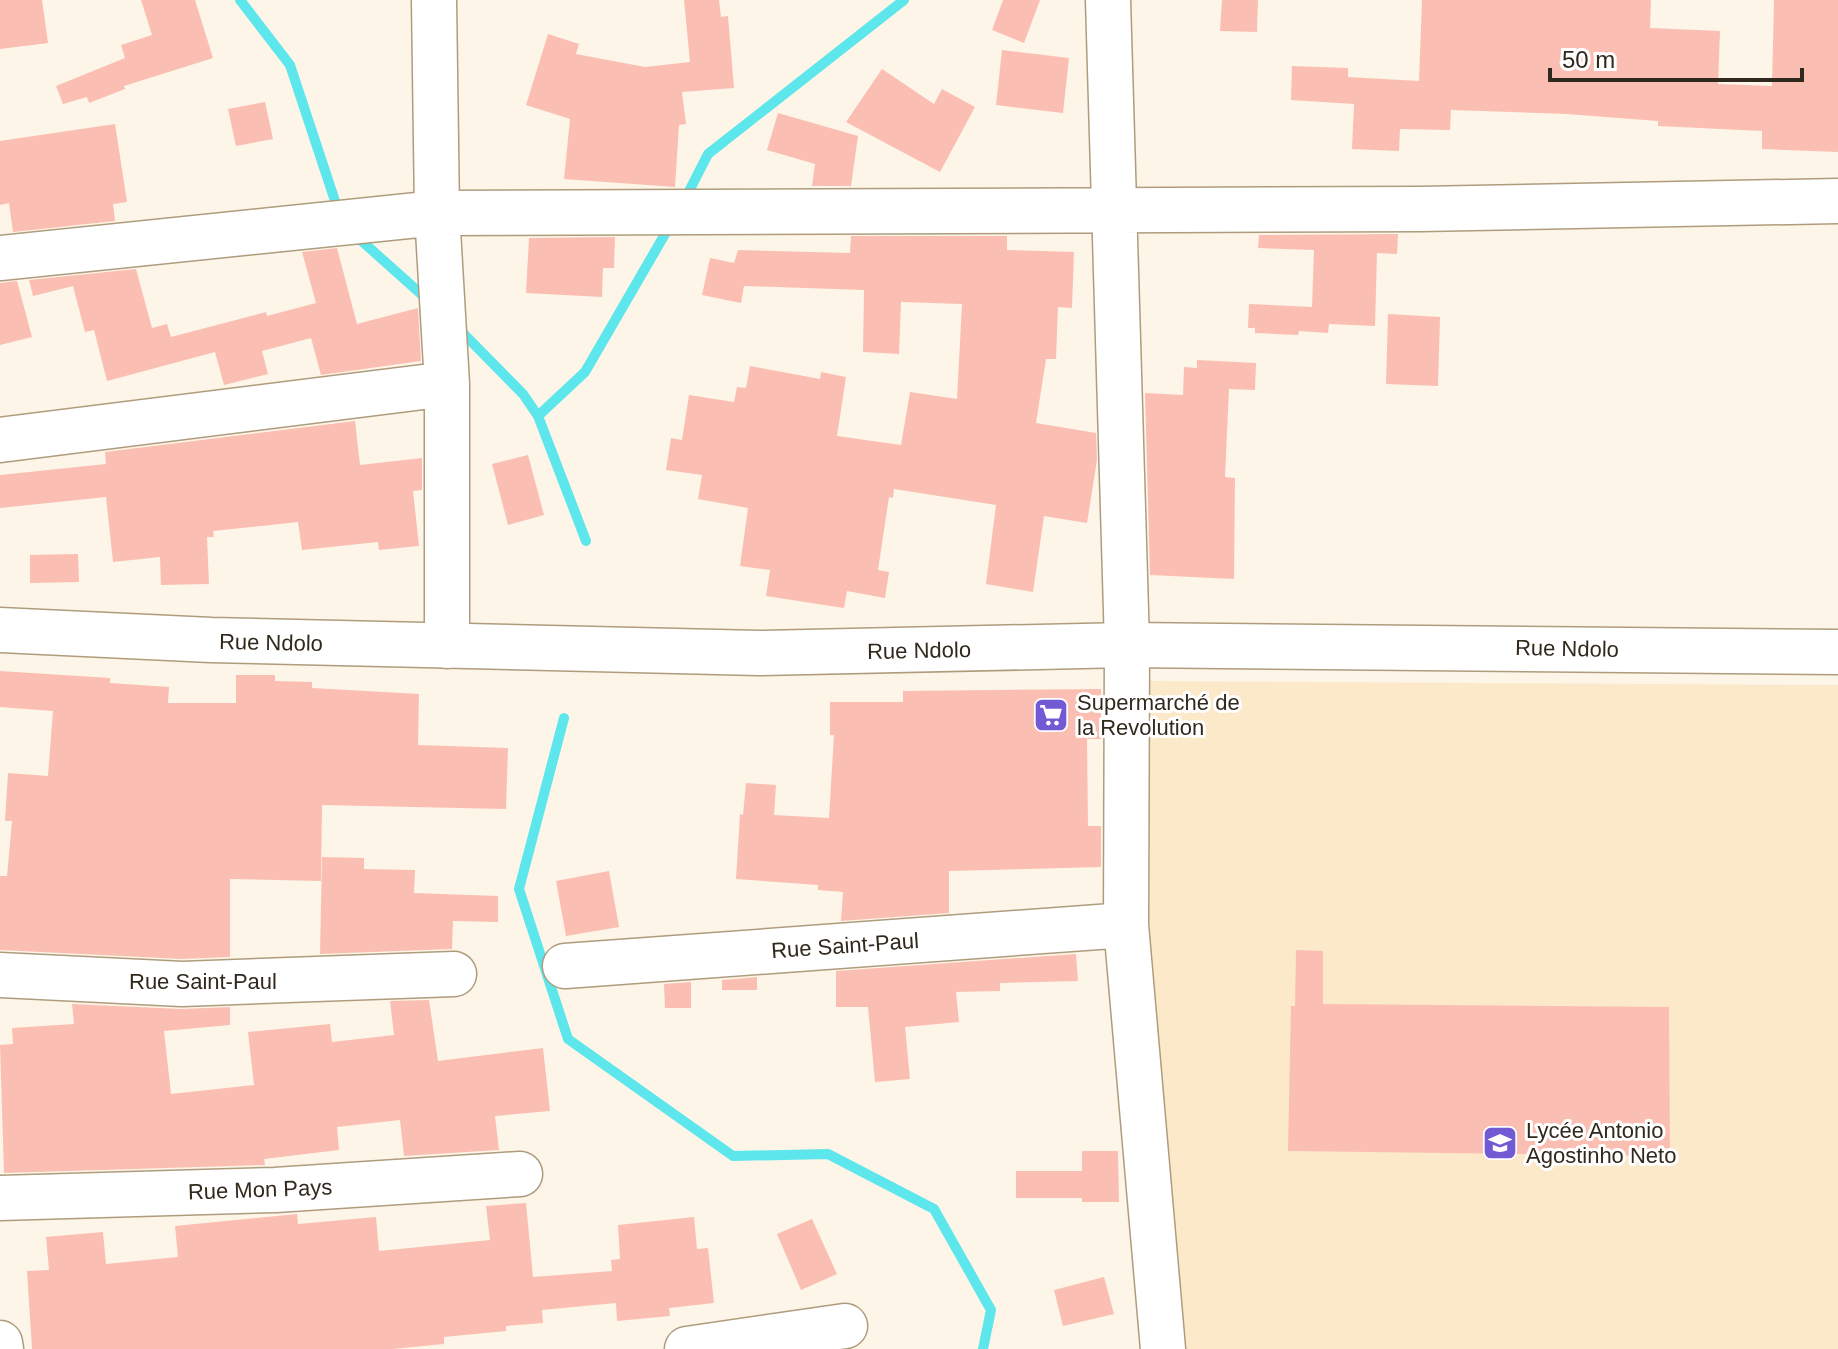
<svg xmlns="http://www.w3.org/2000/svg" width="1838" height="1349" viewBox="0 0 1838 1349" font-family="Helvetica,sans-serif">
	<rect width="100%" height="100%" fill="#fdf5e8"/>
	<path fill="#fce9c9" d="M1149,681l689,4v664h-661l-31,-412z"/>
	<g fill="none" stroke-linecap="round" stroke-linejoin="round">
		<path stroke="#5de6eb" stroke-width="10" d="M240,0l50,65 49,148
			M684,201l24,-47 196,-154
			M355,235l75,67
			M459,329l64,65 15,22 48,125
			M538,416l47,-44 87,-150
			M564,718l-45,171 49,150 165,117 95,-2 106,55 57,101 -8,39"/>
	</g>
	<path fill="#fabfb2" d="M0,0h42l6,43 -48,6z
		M141,0h54l18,58 -89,28 1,3 -36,14 -2,-6 -24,7 -7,-18 69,-28 -4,-13 31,-10z
		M684,0h35l2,17 7,-1 6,72 -52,4 4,32 -7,1 -4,62 -111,-8 6,-60 -44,-14 22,-71 31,10 -3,10 69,13 45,-5z
		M1003,0h37l-16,43 -32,-13z
		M1222,0h36l-1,32 -37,-1z
		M1422,0h229l-1,28 70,3 -2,53 54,2 2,-86h64v152l-76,-3v-18l-104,-5v-5l-92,-7 -115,-4 -1,20 -50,-1 -1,22 -47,-2 2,-45 -63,-4 1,-34 56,2v9l71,4z
		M1002,50l67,8 -6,55 -67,-8z
		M882,69l52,35 8,-15 33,18 -35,65 -94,-50z
		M265,102l8,37 -37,7 -8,-37z
		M778,113l80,23 -7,50h-39l3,-22 -48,-14z
		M115,124l12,78 -14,2 2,17 -102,11 -4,-29 -9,2v-64z
		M1398,234l-1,20 -20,-1 -2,73 -46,-2 -1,9 -29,-2 -1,4 -43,-2v-5h-7l1,-24 63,3 2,-57 -56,-2 1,-13z
		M851,236h156v14l67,2 -2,56 -14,-1 -2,52h-10l-10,64 60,10 1,27 -10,63 -43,-7 -11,76 -47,-8 10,-79 -102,-16 -1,9 -4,-1 -11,73 11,2 -4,26 -38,-7 -3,17 -78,-12 4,-26 -30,-4 8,-58 -50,-9 4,-24 -36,-5 5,-32 11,2 7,-45 45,7 3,-15 9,1 4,-22 70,13 1,-7 25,5 -9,59 64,9 9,-53 47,7 5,-95 -61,-2 -2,52 -36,-2 1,-62 -120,-4 -3,17 -39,-8 8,-37 24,5 4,-13 112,3z
		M615,237l-1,31h-11l-1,29 -76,-4 3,-55z
		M337,248l20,76 61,-16 3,53 -100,14 -10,-37 -49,13 6,23 -44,11 -9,-33 -108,29 -13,-51 -9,2 -12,-46 -40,10 -4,-16 107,-11 16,59 15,-4 4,13 95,-25 1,4 49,-13 -14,-51z
		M17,281l15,56 -32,8v-62z
		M1388,314l52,3 -2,69 -52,-2z
		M1197,360l59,3 -1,27 -26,-1 -4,88 10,1 -1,101 -84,-4 -5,-182 38,2 1,-28 13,1z
		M355,421l5,44 62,-7v32l-9,1 6,55 -40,4 -1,-8 -76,8 -4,-28 -85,9 1,6h-7l2,47 -48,1 -1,-28 -47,5 -7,-65 -106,11v-33l106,-11 -1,-12z
		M528,455l16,60 -36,10 -16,-61z
		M78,554l1,28 -49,1v-28z
		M0,671l110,7v5l59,4 -1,16h68v-28h39v6l37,1v6l107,6 -1,51 90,3 -2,61 -184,-4 -1,76 -91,-2v78l-48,2 -182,-9v-74h7l5,-55h-7l3,-48 40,3 5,-65 -53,-4z
		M1101,689v50h-14l1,87h13v41l-152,4v42l-108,8 2,-29 -25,-2v-5l-82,-6 4,-65 3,1 3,-32 30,2 -2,30 55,3 5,-83h-4v-33h73v-11z
		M322,857l42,1v11l51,1 -1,23 84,3v26l-45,-1 -1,28 -132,5z
		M609,871l10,56 -53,9 -10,-55z
		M1296,950l27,1v53l346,3 1,149 -382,-5 3,-145h4z
		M1076,954l2,27 -78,2v8l-44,1 3,30 -54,5 5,52 -35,3 -7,-75h-32v-36z
		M757,977v13h-35v-10z
		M691,982v26h-26l-1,-24z
		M429,1000l9,61 105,-13 7,63 -55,5 4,34 -95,6 -4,-36 -63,7 2,23 -75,9 1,6 -261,8 -4,-128 13,-1 -1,-16 62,-4 -2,-20 109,5 49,-2v18l-66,6 7,63 83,-9 -6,-53 82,-8 2,18 62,-7 -4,-34z
		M1082,1151h36l1,51h-37v-4h-66v-27h66z
		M526,1203l7,74 79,-6 -1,-11 9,-1 -2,-34 76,-8 3,32 11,-1 6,55 -45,5 1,8 -53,5 -1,-18 -74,7 1,13 -37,3v5l-62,6v7l-51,5h-361l-5,-78 22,-1 -3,-33 57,-5 3,32 72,-7 -3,-31 122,-12 1,10 78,-7 3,34 111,-11 -4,-34z
		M812,1219l25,55 -36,16 -24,-56z
		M1104,1277l10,37 -51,12 -9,-36z"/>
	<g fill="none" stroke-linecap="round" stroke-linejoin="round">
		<g stroke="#af9c7d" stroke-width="47">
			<path id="minor" d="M434,0l3,213 10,171v262
				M1108,0l19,645 -1,280 37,424
				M0,258l437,-45 983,-4 418,-8
				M0,440l447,-56
				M565,966l561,-41
				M0,975l182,9 272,-10
				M0,1198l275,-8 245,-16
				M0,1343l1,6
				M687,1349l158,-23"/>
		</g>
		<g stroke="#af9c7d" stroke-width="47">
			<path id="major" d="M0,630l211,10 548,13 368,-8 711,7"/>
		</g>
		<use href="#minor" stroke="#fff" stroke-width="44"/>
		<use href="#major" stroke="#fff" stroke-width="44"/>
	</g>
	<defs>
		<g id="supermarket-square" transform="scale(1.8)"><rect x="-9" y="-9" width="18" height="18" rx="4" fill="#715ad4" stroke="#fff"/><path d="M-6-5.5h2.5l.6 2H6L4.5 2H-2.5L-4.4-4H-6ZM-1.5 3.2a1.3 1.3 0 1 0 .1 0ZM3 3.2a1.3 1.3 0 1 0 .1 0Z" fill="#fff"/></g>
		<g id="school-square" transform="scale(1.8)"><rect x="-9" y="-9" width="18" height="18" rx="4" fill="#715ad4" stroke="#fff"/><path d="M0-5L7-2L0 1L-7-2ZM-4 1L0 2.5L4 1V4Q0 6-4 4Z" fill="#fff"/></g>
	</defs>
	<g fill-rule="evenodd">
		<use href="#supermarket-square" x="1051" y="715"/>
		<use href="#school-square" x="1500" y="1143"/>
	</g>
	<g text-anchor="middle" stroke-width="6" stroke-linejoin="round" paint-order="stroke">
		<g font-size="22" fill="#31291d" stroke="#fff">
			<text transform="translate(271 642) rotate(1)" y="8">Rue Ndolo</text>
			<text transform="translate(1567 648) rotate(1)" y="8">Rue Ndolo</text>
			<text transform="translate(919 650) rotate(-1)" y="8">Rue Ndolo</text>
			<text transform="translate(845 945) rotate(-4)" y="8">Rue Saint-Paul</text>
			<text x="203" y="989">Rue Saint-Paul</text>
			<text transform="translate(260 1189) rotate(-2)" y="8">Rue Mon Pays</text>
		</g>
		<g font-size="22" fill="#31291d" stroke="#fff" text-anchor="start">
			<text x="1077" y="710">Supermarché de<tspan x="1077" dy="25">la Revolution</tspan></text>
			<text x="1526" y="1138">Lycée Antonio<tspan x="1526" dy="25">Agostinho Neto</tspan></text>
		</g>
	</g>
	<path d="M1550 68v12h252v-12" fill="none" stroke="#31291d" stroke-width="4"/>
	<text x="1562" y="68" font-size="24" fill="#31291d" stroke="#ffffff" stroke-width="6" paint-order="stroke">50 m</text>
</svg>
